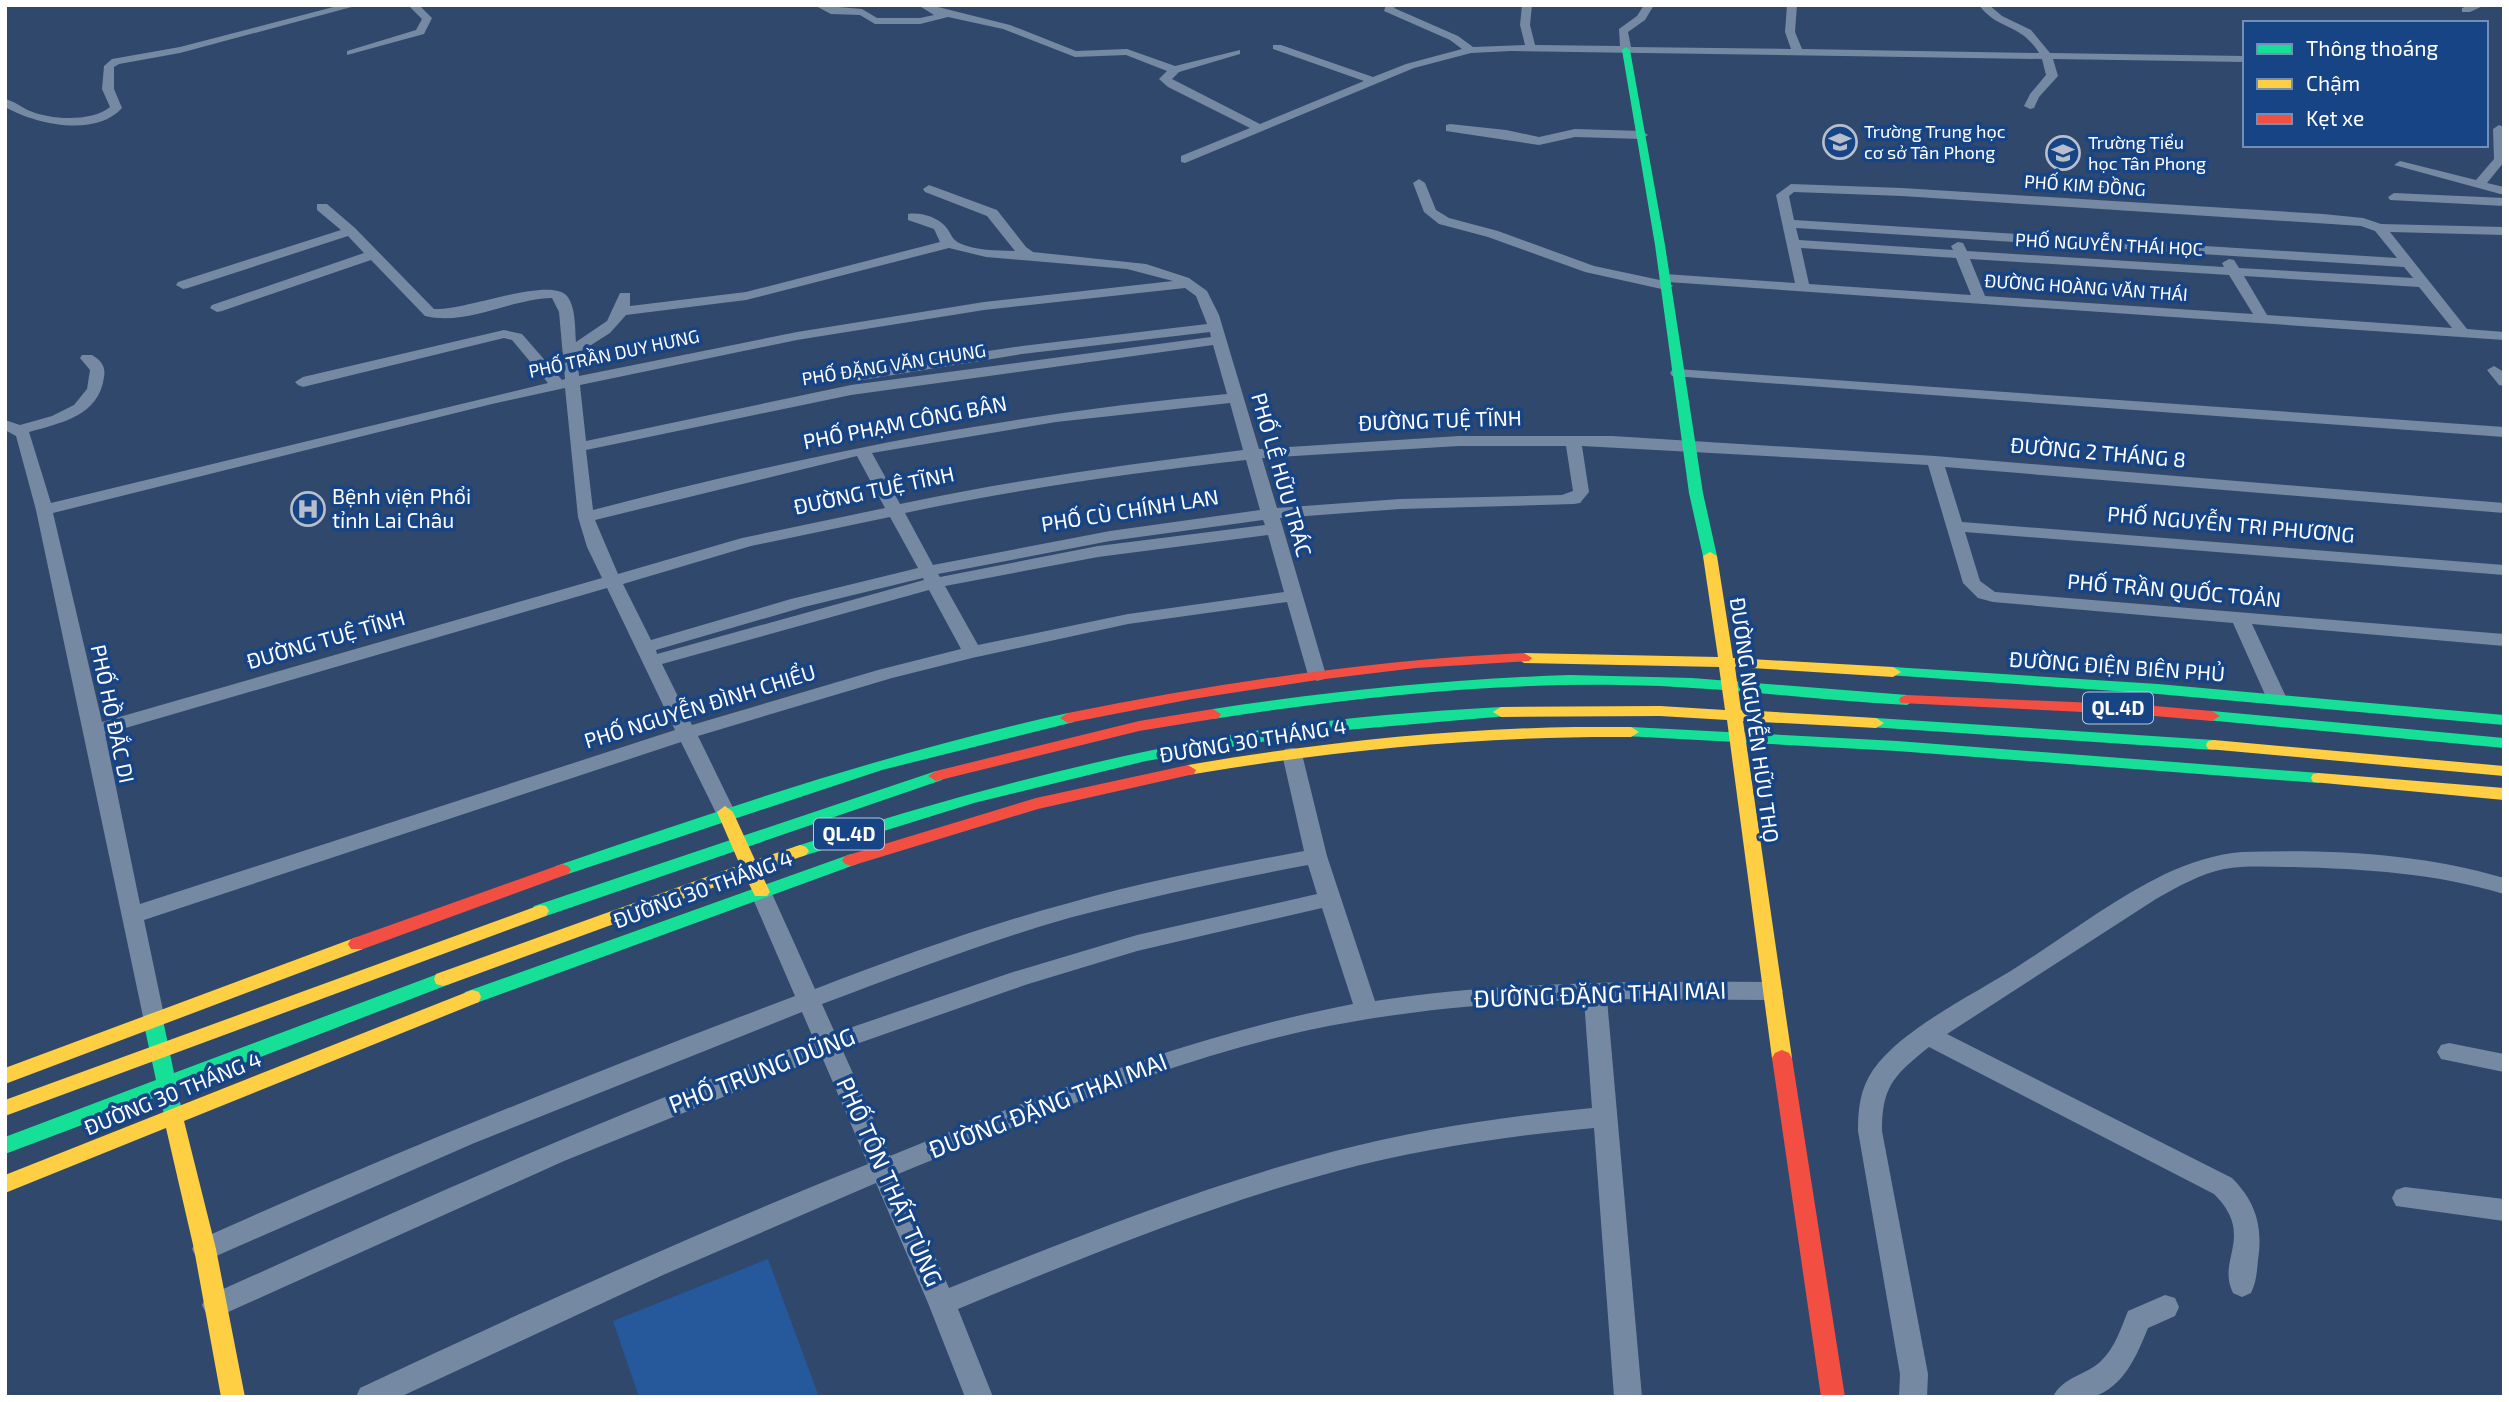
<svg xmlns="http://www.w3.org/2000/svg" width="2509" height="1402" viewBox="0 0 2509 1402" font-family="'Exo 2',sans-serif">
	<rect width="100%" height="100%" fill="#30486c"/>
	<path fill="#26589c" d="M768,1259l51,138h-180l-26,-76z"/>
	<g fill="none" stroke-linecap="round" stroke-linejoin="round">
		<path fill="#7689a2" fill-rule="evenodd" d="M341,5h18l-179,48 -61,11 -5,3v22l8,19c-27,30 -87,16 -117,-1v-8c9,2 16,8 25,12 21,9 62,11 80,-4l-8,-18 2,-23 8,-7 68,-12z
			M408,5h11l13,13 -8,16 -77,21v-4l69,-21 6,-11z
			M814,5l48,4 15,9h43l14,-3 -16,-10h12l80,20 66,26 51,-2 48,17 65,-16v4l-61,18 -7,7 88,45 104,-43 -91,-32v-4h8l92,32 33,-13 56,-15 -12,-9 -66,-29 2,-6h10l-2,3 64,28 15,11 52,-2 -5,-20 2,-20h10l-2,20 5,20 85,1 -1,-17 18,-13 7,-11h10l-9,15 -17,12 3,15 160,2 -6,-17 2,-27h10l-2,27 7,17 237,4c-18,-30 -42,-23 -60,-48h10l13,11 29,14 19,23 195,3v6l-192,-3 5,17 -19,21 -5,11 -4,1 -6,-3 6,-12 16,-19 -4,-16 -531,-8 -40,2 -57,15 -229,95 -4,-1v-6l69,-28 -82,-41 -9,-8 8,-8 -41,-16 -51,2 -72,-28 -55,-12 -28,7h-45l-15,-9 -29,-1z
			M2470,5h15l-15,7h-8v-4z
			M1450,124l56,6 33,7 36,-8 67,2 6,4 -6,4 -67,-2 -36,8 -93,-14v-6z
			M2499,125l5,2v35l-17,21 17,4v8l-110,-30 6,-4 76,19 18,-21 -1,-30z
			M1419,179l6,4 11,27 13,8 49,13 96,35 66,14v-5l5,-1 130,9 -19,-88 15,-11 111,4 421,26 40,4 18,6 123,3v8l-114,-3 77,97 37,3v8l-836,-58 5,4 -7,4 -81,-18 -97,-35 -49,-13 -15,-12 -11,-29zM1794,192l108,4 459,30 14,5 22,27 -603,-38 -5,-24zM1796,228l608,39 9,11 -174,-10 -5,-8 -5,-1 -7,4 2,4 -257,-16 -4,-8 -5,-1 -7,4 2,4 -154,-10zM1801,248l155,10 15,37 -162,-11zM1970,259l259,16 24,39 -268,-18zM2244,276l175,11 33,41 -185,-13z
			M929,185l68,25 29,37 7,5 113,12 43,14 18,13 12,24 40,134 200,-13h153l323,20 569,47v10l-559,-46 17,55 542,43v10l-539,-43 15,49 15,11 509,42v12l-252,-22 35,75 -3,4h-14l-3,-4 -34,-76 -240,-21 -15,-4 -15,-15 -35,-118 -346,-19 7,46 -9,11 -6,1 -174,5 -120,9 46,157 -2,4 -7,2 -9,-6 -21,-73 -159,22 -156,34 -80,20 -194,58 37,76 -3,5h-14l-37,-75 -537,178 21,100 -4,6 -8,3 -8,-3 -109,-516 -20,-74 -11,-6v-10l15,5 32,-9 22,-11 13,-16 3,-19 -10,-12 2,-3h10c9,5 14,12 12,22 -5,39 -43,46 -75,55l22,71 497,-120 -36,-43 -8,-2 -201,49 -5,-2 -3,-3 8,-5 201,-47 18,4 40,46 3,-1 -6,-67 -7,-14c-42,1 -85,28 -127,18l-54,-56 -149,51 -5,1 -7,-4 2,-3 152,-52 -16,-17 -160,52 -5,1 -7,-4 2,-3 163,-52 -24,-20v-6h10l28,24 79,81c29,2 113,-32 132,-14 10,10 9,34 10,47l31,-21 13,-28h10v13l116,-14 194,-50 -6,-13 -26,-9v-6c12,-2 29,3 37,12 6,6 6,13 14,17 17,8 37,7 56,8l-28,-35 -62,-24 -2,-3zM949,248l37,9 141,12 46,12 -189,21 -187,30 -218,44 -2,-22 33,-21 16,-18 120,-15zM1185,288l11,8 11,28 -185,22 -166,25 -8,5 8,5 166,-27 188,-22 1,5 -360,48 -265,56 -6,-56 217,-45 187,-30zM1213,345l14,49c-215,19 -424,61 -634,116l-7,-60 265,-55zM565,388l13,129 9,30 15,31 -500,144 -49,-209 439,-109zM1230,403l13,47c-115,14 -229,30 -343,54l-28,-51 184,-31zM1459,446h107l7,45 -11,4 -162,4 -123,9 -15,-50zM857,456l28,52 -143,30 -124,36 -23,-54zM1246,460l14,50 -150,21 -177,34 -28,-52c113,-24 226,-40 341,-53zM890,517l28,51 -127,31 -140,41 -28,-56 128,-38zM1263,520l2,5 -167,21 -158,31 -2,-3 172,-33zM1268,535l16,57 -156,22 -150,31 -33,-59 153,-29zM923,578l1,2 -267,74 -1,-4 148,-43zM607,588l68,142 -535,174 -35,-170zM929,590l32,59 -83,21 -186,55 -30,-61z
			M2394,193l110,5v8l-114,-6 -2,-3z
			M2494,366l10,6v14l-5,-1 -12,-15z
			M1677,369l827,58v10l-832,-61 -2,-3 2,-3z
			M1292,748l7,1 3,5 25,102 48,145c131,-20 263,-20 396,-19l8,3 4,6 -4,6 -8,3 -164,-1 35,398h-28l-20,-269c-87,8 -173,21 -257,43 -130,35 -255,87 -379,138l35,88h-28l-37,-94 -52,-120 -213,92 -263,122h-44l4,-9c168,-79 336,-155 508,-224l-46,-107 -258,104 -338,152 -10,4 -10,-4 -4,-8 4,-8c201,-91 402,-182 608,-257l-12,-28 -330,132 -258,113 -9,3 -9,-3 -4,-8 4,-8c197,-88 397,-169 599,-245l-45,-104 3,-5 8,-3 8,3 46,102c84,-32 168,-63 254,-86 77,-22 156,-37 235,-52l-22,-97 3,-5zM1308,865l9,29 -180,41 -127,38 -175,60 -13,-29c81,-30 163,-62 247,-86 79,-21 159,-38 239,-53zM1322,908l31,96c-161,31 -312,91 -463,152l-48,-107 183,-64 112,-34zM1584,1000l8,108c-86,8 -173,21 -257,43 -132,35 -259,86 -386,137l-51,-114c134,-54 269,-113 411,-144 91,-19 183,-28 275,-30z
			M2242,852c86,-3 179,1 262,26v16c-69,-21 -139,-25 -211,-27 -23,0 -47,-2 -69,2 -24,5 -47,18 -68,30l-209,135 285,144c24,24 31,49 26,82 -1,12 -2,23 -7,33l-9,4 -9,-4c-17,-34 23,-57 -19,-99l-285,-147 -5,4c-32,26 -42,38 -42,80l46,243 -1,23h-28l1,-23 -42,-243c0,-22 2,-42 15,-61 29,-42 104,-77 147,-105 48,-31 94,-66 145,-91 24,-11 50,-20 77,-22z
			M2449,1043l55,11v18l-63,-13 -4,-7 4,-7z
			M2405,1187l99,12v22l-108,-15 -4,-8 4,-8z
			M2165,1295l10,3 4,9 -4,9 -27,12c-11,27 -24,59 -55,69 -11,3 -28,0 -40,0 9,-20 34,-22 48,-36 14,-13 20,-33 27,-50z"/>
		<path fill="#16e098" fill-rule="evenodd" d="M1626,47l4,3 35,195 38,248 14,63 -7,4 -7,-4 -14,-63 -34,-248 -33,-195z
			M1893,667l265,17 346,31v10l-346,-31 -270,-19 -3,-3 3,-3z
			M1570,675l122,3 215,17 8,5 -8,5c-96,-5 -191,-19 -286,-20 -137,-2 -273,13 -408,34l-8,-5 8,-5c119,-18 237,-30 357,-34z
			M1501,707l8,5 -2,4 -184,16 -177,29 -172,42 -174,54 -6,-2 -3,-4 3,-4c144,-46 288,-86 437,-112 90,-16 180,-23 270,-28z
			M2212,711l292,27v10l-298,-28 -2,-4z
			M1068,713l6,1 2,4 -2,4 -192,48 -320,106 -6,-2 -3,-4 3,-4c169,-58 337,-115 512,-153z
			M1876,718l338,22 8,5 -8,5 -344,-23 -2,-4z
			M1631,727l266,14 422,32 8,5 -8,5 -422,-32 -272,-15 -2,-4z
			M936,771l8,5 -2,4 -396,136h-12l-3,-5 3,-5z
			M851,854l6,2 3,4 -3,4 -378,138 -7,2 -7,-2 -2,-5 2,-5z
			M443,972l7,2 2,5 -2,5 -273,105 6,26 -3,6 -7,2 -7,-2 -7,-25 -154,58v-17l151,-57 -13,-60 3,-5 7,-2 7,2 3,5 11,53z"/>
		<path fill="#ffcf43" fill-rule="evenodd" d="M1710,552l7,4 16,102 160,9 8,5 -8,5 -158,-10 6,43 135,8 8,5 -8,5 -133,-7 49,337 -3,5 -7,3 -7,-3 -3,-5 -45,-338 -67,-4 -159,1 -8,-5 8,-5 159,-1 65,4 -6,-43 -195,-4 -8,-5 8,-5 194,4 -15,-101z
			M1575,727h56l8,5 -8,5c-149,-1 -296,13 -443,38l-8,-5 8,-5c129,-22 257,-36 387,-38z
			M2214,740l290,26v10l-296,-27 -2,-4 2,-4z
			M2319,773l185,15v12l-191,-18 -2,-4 2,-4z
			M725,806l8,6 22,48 45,-15 6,2 3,4 -3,4 -46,16 10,21 -3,4h-12l-10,-20 -295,108 -7,2 -7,-2 -2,-5 2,-5 304,-109 -23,-53z
			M540,905l6,1 3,5 -3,5 -541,200v-16z
			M357,937l6,2 3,5 -3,5 -358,135v-16z
			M472,990l7,2 2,5 -2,5 -295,119 32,128 29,148h-24l-27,-148 -28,-121 -161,65v-18z"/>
		<path fill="#f24e42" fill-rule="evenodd" d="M1524,653l8,5 -3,3 -113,7 -99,12 -125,19 -124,24 -8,-5 8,-5c151,-30 302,-53 456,-60z
			M1907,695l236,10 69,6 8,5 -8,5 -69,-6 -242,-12 -2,-3 2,-3z
			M1213,709l8,5 -2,4 -80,13 -203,50 -8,-5 8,-5 203,-50z
			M1188,765l8,5 -2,4 -156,35 -187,57 -6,-2 -3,-4 3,-4 191,-58z
			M562,864l6,2 3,4 -3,4 -205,75h-12l-3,-5 3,-5z
			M1782,1050l7,3 3,5 53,339h-24l-49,-339 3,-5z"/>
	</g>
	<defs>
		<g id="school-ring" transform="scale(1.75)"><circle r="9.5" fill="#174485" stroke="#b7bfcc" stroke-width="1.5"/><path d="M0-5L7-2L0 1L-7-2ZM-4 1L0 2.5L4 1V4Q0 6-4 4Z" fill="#b7bfcc"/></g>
		<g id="hospital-ring" transform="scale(1.75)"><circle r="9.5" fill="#174485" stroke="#b7bfcc" stroke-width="1.5"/><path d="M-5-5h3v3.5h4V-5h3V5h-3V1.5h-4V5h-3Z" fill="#b7bfcc"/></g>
	</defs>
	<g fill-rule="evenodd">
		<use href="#school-ring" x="1840" y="142"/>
		<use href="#school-ring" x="2063" y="153"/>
		<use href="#hospital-ring" x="308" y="509"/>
	</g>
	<g text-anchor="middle" stroke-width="7" stroke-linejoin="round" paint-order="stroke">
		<g font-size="18" fill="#fff" stroke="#174485" text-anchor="start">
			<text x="1864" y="138">Trường Trung học<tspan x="1864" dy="21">cơ sở Tân Phong</tspan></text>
			<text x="2088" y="149">Trường Tiểu<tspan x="2088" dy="21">học Tân Phong</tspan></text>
		</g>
		<g font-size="18" fill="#fff" stroke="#174485">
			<text transform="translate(2085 186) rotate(4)" y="6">PHỐ KIM ĐỒNG</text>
			<text transform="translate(2109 245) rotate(3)" y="6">PHỐ NGUYỄN THÁI HỌC</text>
			<text transform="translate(2086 288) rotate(4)" y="6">ĐƯỜNG HOÀNG VĂN THÁI</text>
			<text transform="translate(614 354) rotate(-12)" y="6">PHỐ TRẦN DUY HƯNG</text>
			<text transform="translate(894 365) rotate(-9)" y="6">PHỐ ĐẶNG VĂN CHUNG</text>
		</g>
		<g fill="#174485" stroke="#b9c7da" stroke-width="2">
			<rect x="2083" y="692.5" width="70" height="31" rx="5"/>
			<rect x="814" y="818.5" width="70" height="31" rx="5"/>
		</g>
		<g font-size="19" font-weight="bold" fill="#fff">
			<text x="2118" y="715">QL.4D</text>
			<text x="849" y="841">QL.4D</text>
		</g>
		<g font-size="21" fill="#fff" stroke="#174485">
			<text transform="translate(1440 421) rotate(-2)" y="7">ĐƯỜNG TUỆ TĨNH</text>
			<text transform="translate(905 423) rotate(-11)" y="7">PHỐ PHẠM CÔNG BÂN</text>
			<text transform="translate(2098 453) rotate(5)" y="7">ĐƯỜNG 2 THÁNG 8</text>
			<text transform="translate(1281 475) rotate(74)" y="7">PHỐ LÊ HỮU TRÁC</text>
			<text transform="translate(874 491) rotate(-12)" y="7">ĐƯỜNG TUỆ TĨNH</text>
			<text transform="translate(1130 511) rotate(-9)" y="7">PHỐ CÙ CHÍNH LAN</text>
			<text transform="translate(2231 525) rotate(5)" y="7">PHỐ NGUYỄN TRI PHƯƠNG</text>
			<text transform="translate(2174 591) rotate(5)" y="7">PHỐ TRẦN QUỐC TOẢN</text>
			<text transform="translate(326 640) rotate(-16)" y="7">ĐƯỜNG TUỆ TĨNH</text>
			<text transform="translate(2117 667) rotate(4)" y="7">ĐƯỜNG ĐIỆN BIÊN PHỦ</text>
			<text transform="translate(700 707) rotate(-17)" y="7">PHỐ NGUYỄN ĐÌNH CHIỂU</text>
			<text transform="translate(112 714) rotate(78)" y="7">PHỐ HỒ ĐẮC DI</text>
			<text transform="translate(1754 720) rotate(82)" y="7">ĐƯỜNG NGUYỄN HỮU THỌ</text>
			<text transform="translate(1253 741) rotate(-9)" y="7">ĐƯỜNG 30 THÁNG 4</text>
			<text transform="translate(703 890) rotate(-20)" y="7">ĐƯỜNG 30 THÁNG 4</text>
			<text transform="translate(173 1094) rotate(-22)" y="7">ĐƯỜNG 30 THÁNG 4</text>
		</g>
		<g font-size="21" fill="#fff" stroke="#174485" text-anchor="start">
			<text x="332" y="504">Bệnh viện Phổi<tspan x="332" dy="24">tỉnh Lai Châu</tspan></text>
		</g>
		<g font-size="24" fill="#fff" stroke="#174485">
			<text transform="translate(1600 995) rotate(-2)" y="8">ĐƯỜNG ĐẶNG THAI MAI</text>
			<text transform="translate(762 1071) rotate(-21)" y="8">PHỐ TRUNG DŨNG</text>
			<text transform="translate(1048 1106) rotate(-21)" y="8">ĐƯỜNG ĐẶNG THAI MAI</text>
			<text transform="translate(889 1182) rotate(66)" y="8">PHỐ TÔN THẤT TÙNG</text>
		</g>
	</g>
	<rect width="2509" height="1402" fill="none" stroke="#ffffff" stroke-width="14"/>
	<rect x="2243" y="21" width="245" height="126" fill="#174485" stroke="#748fb6" stroke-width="2"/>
	<rect x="2257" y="44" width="35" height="10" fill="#16e098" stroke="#748fb6" stroke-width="2"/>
	<text x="2306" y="56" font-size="21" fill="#ffffff">Thông thoáng</text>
	<rect x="2257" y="79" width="35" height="10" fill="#ffcf43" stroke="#748fb6" stroke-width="2"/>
	<text x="2306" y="91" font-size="21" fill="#ffffff">Chậm</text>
	<rect x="2257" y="114" width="35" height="10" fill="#f24e42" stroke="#748fb6" stroke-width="2"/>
	<text x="2306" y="126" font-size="21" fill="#ffffff">Kẹt xe</text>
</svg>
